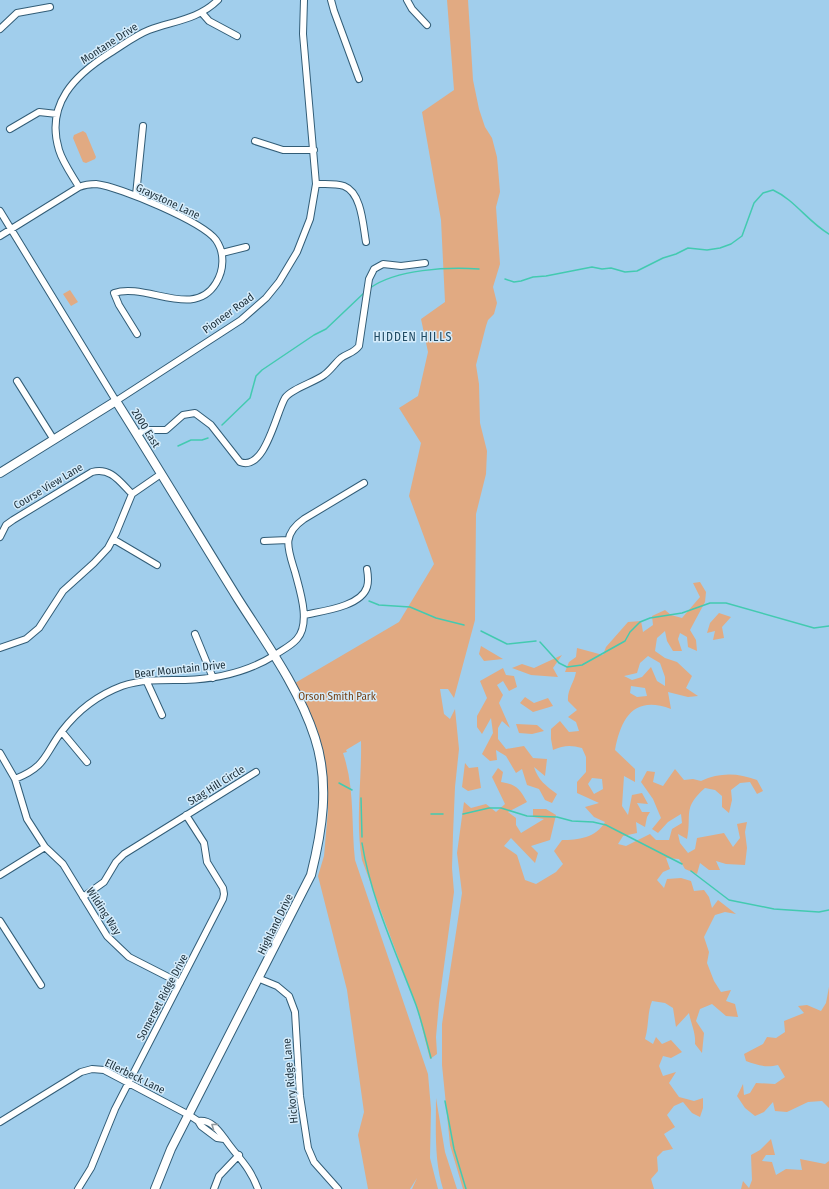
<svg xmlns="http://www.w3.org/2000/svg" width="829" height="1189" viewBox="0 0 829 1189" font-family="'Fira Sans Condensed',sans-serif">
	<rect width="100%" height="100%" fill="#a1ceec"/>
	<path fill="#e1aa82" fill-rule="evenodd" d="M447,0h21l5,80 6,29 6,18 7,11 5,19 2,23 1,12 -4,15 4,57 -7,23 4,16 -3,11 -6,6 -2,6 -10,39 3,19 1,39 7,28 -1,23 -10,40 -1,106 -21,78 -6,-9h-8l4,25 6,5 5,-10 4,40 -4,38 -2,47 -1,34 2,24 -15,111 -3,34 1,17 -7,5 -13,-51 -55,-148c-7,-40 0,-80 -1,-119l-15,9 1,2 -4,1c12,35 8,71 12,107l73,214 3,35 -1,49 8,31h-26l5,-11 -7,11h-42l-10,-54 6,-23 -17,-122 -29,-114 6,-20 4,-46 -2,-43 -9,-38 -22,-46 104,-61 35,-58 -25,-68 12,-53 -22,-35 19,-12 10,-44 -7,-33 24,-17 -4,-82 -19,-108 32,-22z
		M83,131l3,2 10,24 -1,2 -9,4 -3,-1 -10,-24 1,-3z
		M70,290l8,12 -7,4 -8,-12z
		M700,582l6,10 -1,10 -15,28 6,10 1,11 -9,-4 -1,-10 -7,-4 -2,6 4,12h-9l-6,-10 -2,-10 -8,7 -2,13 10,7 12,4 15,14 -6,12 12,8 -10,1 -20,-5 3,17c-37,-14 -50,9 -56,41l20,19v13l-11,-6 -2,30 6,9 4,-20 10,-2 6,11 -11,-1 5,9h8l-3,5 -2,10 -9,-5 1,11 -14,3 -5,8 8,2 24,-12 6,6h13l3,-11 10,-6 -1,-9 -13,8 -10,11 -6,-4 9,-11 -8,-19 -12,-17 6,-11 8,1 -2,10 10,4 12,-17 9,11 9,-1 8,2c19,-9 37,-8 56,-1l6,11 -6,3 -7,-12 -10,1 -9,7 1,10 -3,13 -7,-6v-11l-7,-6 -10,-2c-23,20 -13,26 -18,51l-9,-5 2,9 8,10 7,-4 2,-11 27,-5 9,14 7,-9 -3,-14 10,-2 -2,10 2,16 -2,17 -19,-1 -10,-3 4,9h-11l-9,-7 -3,11 -12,-5 -6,-10 -13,-1 4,11 -7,3 -6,8 7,8 3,-9 14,-1 10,3 3,10 10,-1 5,7 3,11 6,-8 18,14 -11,-2 -10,3 -11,22 5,15 -2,11 7,18 7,11 10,-2 -5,11 9,3 3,13 -12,-1 -14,-12 -12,5 -4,12 8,12 -2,20 -7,-9c1,-11 -4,-20 -6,-31l-13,14 -3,-19 -8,-5 -13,-2c-5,13 -3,25 -7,38l8,5 3,-7 6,7 9,-4 11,12 -11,6 -8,-2 -4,10 4,10 13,-4 -7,11 10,14 15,4 9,-3v10l-3,9 -8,-4 -9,-11 -9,4 -7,9 8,12 -11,7 9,15 -10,2 -6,6 1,14 -7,8 3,10h-191l-13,-44 -8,-80v-41l20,-131 -5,-40 7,-51 7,6 15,-4 10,8 9,-8 -13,-27 6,-9 5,4 -2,10c16,3 18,6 26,20l-19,10 8,6v7l5,8 23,-14 -11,-2v-8h13l10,6 -6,25 -19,6 7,7 -3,10 -24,-25 -7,8 13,9 8,25 11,4 20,-12 7,-8 -9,-13 8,-11c16,0 34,-2 43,-18l-11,-5 -9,-10 14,-4 -22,-10v-11l9,-10v-15l-4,-9c-11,-3 -18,-3 -29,2l-2,-11v-10l9,-8 9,11 10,-1 -3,-9 -8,-5 9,-7 -9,-9c-1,-11 6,-18 8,-29h-11l4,-10 7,-5 1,-9 26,7 3,-8 22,-25 13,-1 2,11 10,-7 -1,-9 13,-6 6,5 11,3 18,-21 -7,-14zM648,656l12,7 5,14v9l-8,-5 -6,-14 -9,10 -10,3 -8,-4 13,-3 3,-10zM631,686l14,2 2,8 -10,1 -7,-4zM592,778l10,1 1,10 -9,5 -6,-10z
		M719,613l12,4 -9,10 2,11 -11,2 2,-9 -8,2 3,-10z
		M481,646l22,13 -19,2 -5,-7z
		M562,655l-9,13 5,9 -27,-2 -19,-7 10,-4 12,4z
		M503,668l3,7 8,1 3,11 -8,4 -6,-10 -6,4 6,10 -4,8 11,25 -8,-7 -4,7v11l8,10 18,-3 9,12 14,1 -2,17 -11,-9c4,13 12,19 23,27l-5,9 -7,-3 -6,-11 -12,-4 -5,-16 -6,4 -10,-17 -10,-6 1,10 -7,1 -8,-7 11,-21 -2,-15 -9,16 -5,-7v-11l10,-18 -7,-17z
		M525,697l9,6 14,-5 5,8 -20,6 -13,-9z
		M516,724l21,1 7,6 -12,3 -13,-1z
		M465,763l4,5 9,-1 3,21 -13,3 -6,-4z
		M829,987v121l-7,-7 -14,1 -21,10 -12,-1 -2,-9 -9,10 -9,4 -10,-8 -8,-12 6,-12 1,11 6,-2 6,-10 19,1 10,-7 -7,-12c-12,3 -21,0 -32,-4l-2,-7 19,-10 4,-7 9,1 9,-6 -1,-11 20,-8 -6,-7 9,-1 14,6 5,-8z
		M436,1098l9,54 12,37h-14c-9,-29 -7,-60 -7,-91z
		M771,1139l4,16h-9l-4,6 10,1 4,13 10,-6 16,1 -2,-11 25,5 4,-3v28h-88l2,-8 6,7 3,-8 -1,-25 9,-5z"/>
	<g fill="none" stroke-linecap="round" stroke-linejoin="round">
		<path stroke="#43cab0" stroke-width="1.5" d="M505,279l9,3 7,-1 12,-4 13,-1 46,-9 10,2 9,-1 14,4 12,-1 26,-13 13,-4 12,-6 19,2 13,-2 11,-4 11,-8 12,-33 9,-10 10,-3c22,10 35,32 56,44
			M370,288c27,-19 77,-21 109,-19
			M222,425l28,-27 6,-22 6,-6 52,-35 12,-6 39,-37
			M178,446l13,-6h11l6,-2
			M369,601l10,4 31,2 26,11 28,7
			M481,631l26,13 29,-3
			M540,642l19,21 8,4 15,-2 43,-24 5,-9 10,-10 10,-4 32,-5 28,-10h16l88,25 15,-2
			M339,783l13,7
			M361,798l1,39
			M431,814h12
			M463,814l26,-6h12l26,8 30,1 15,4 21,1 13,3 76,39
			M362,843c9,56 34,109 54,162 6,17 10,35 15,53
			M691,871l38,29 45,9 45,3 10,-2
			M445,1101l9,48 12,40"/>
		<g stroke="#325d77" stroke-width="8">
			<path id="minor" d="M331,0l3,11 25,68
				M407,0l5,9 15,16
				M202,13l7,8 28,15
				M0,29l17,-16 33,-6
				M10,129l29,-17 18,2
				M255,141l28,9h31
				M316,184c9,0 19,-1 28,2 18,7 19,40 22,56
				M79,187c-7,-12 -16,-24 -20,-37 -14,-46 16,-75 51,-97 13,-8 26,-18 39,-23 25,-9 50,-11 69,-30
				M136,195l7,-69
				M0,211l116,190 125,-81 25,-22 13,-16 18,-30 13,-33 6,-35 -13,-150 1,-34
				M0,236l79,-49c5,-2 11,-3 17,-3 24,3 107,38 120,56 9,13 8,30 0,43 -22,37 -70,-1 -102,10l5,12 18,29
				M222,253l24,-6
				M17,381l37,59
				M137,435l7,-5h22l17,-15 12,-2 16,12 29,37c25,10 36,-49 45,-64 6,-9 30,-16 39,-23 7,-5 11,-12 17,-17 7,-5 13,-5 18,-12l10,-67 5,-10 9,-5 18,2 24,-3
				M0,537l6,-12 7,-5 79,-48c19,-5 28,10 40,22
				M113,539l44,26
				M264,541l24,-1
				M304,615c17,-4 57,-8 63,-28 2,-6 1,-12 0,-18
				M195,634l18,44
				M0,648l26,-9 13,-11 24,-37 31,-28 14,-15 8,-15 16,-39 29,-20
				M146,680l16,35
				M62,732l25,30
				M0,753l15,26 12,40 18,28 18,17 44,72 22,21 51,26
				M15,779c32,-13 29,-24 47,-48 16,-21 36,-36 60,-45 21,-7 41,-6 63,-6 32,-1 63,-8 90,-25 7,-5 16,-9 22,-16 14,-16 3,-48 -2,-67 -7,-23 -14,-37 9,-53l60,-36
				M0,875l45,-28
				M83,897l21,-15 12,-20 8,-8 132,-82
				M0,921l41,64
				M260,979l17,7 12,10 6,16 5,84 8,52 6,14 24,27
				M198,1121c13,-2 21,10 27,18 13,19 24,26 33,50
				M0,1122l81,-50 11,-3 12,1 85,45 9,6 3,5 16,12 7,1
				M78,1189l13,-21 24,-59 108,-210 1,-5 -1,-6 -16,-26 -3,-19 -18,-28
				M214,1189l5,-13 20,-21"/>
		</g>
		<g stroke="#325d77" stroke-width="10">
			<path id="tertiary" d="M0,473l116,-72c41,65 81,132 122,198 28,44 61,89 77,139 15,46 7,93 -4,137l-140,274 -16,40"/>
		</g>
		<use href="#minor" stroke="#fff" stroke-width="6"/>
		<use href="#tertiary" stroke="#fff" stroke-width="8"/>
	</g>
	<defs><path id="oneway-chevron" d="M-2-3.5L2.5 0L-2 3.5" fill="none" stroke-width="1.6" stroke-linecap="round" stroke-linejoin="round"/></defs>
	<use stroke="#90999e" href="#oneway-chevron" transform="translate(214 1126) rotate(-144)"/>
	<g text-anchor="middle" stroke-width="3" stroke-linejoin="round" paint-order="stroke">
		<g font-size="11" fill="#20333e" stroke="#d5ecfb">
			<text transform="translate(109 43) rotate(-33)" y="4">Montane Drive</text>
			<text transform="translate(168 201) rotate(25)" y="4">Graystone Lane</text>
			<text transform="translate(228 313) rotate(-36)" y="4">Pioneer Road</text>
			<text transform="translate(146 428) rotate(58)" y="4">2000 East</text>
			<text transform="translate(48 486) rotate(-31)" y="4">Course View Lane</text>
			<text transform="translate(180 669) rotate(-6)" y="4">Bear Mountain Drive</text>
			<text transform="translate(216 785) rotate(-32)" y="4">Stag Hill Circle</text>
			<text transform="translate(104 911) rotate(57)" y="4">Wilding Way</text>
			<text transform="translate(275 924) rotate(-64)" y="4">Highland Drive</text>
			<text transform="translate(162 997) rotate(-62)" y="4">Somerset Ridge Drive</text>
			<text transform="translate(135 1076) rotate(26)" y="4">Ellerbeck Lane</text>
			<text transform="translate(290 1081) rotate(-95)" y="4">Hickory Ridge Lane</text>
		</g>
		<g font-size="11" fill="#764216" stroke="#d5ecfb">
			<text x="337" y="700">Orson Smith Park</text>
		</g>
		<g font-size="12" letter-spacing="1" fill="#1f4a63" stroke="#d5ecfb">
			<text x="413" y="341">HIDDEN HILLS</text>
		</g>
	</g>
</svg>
